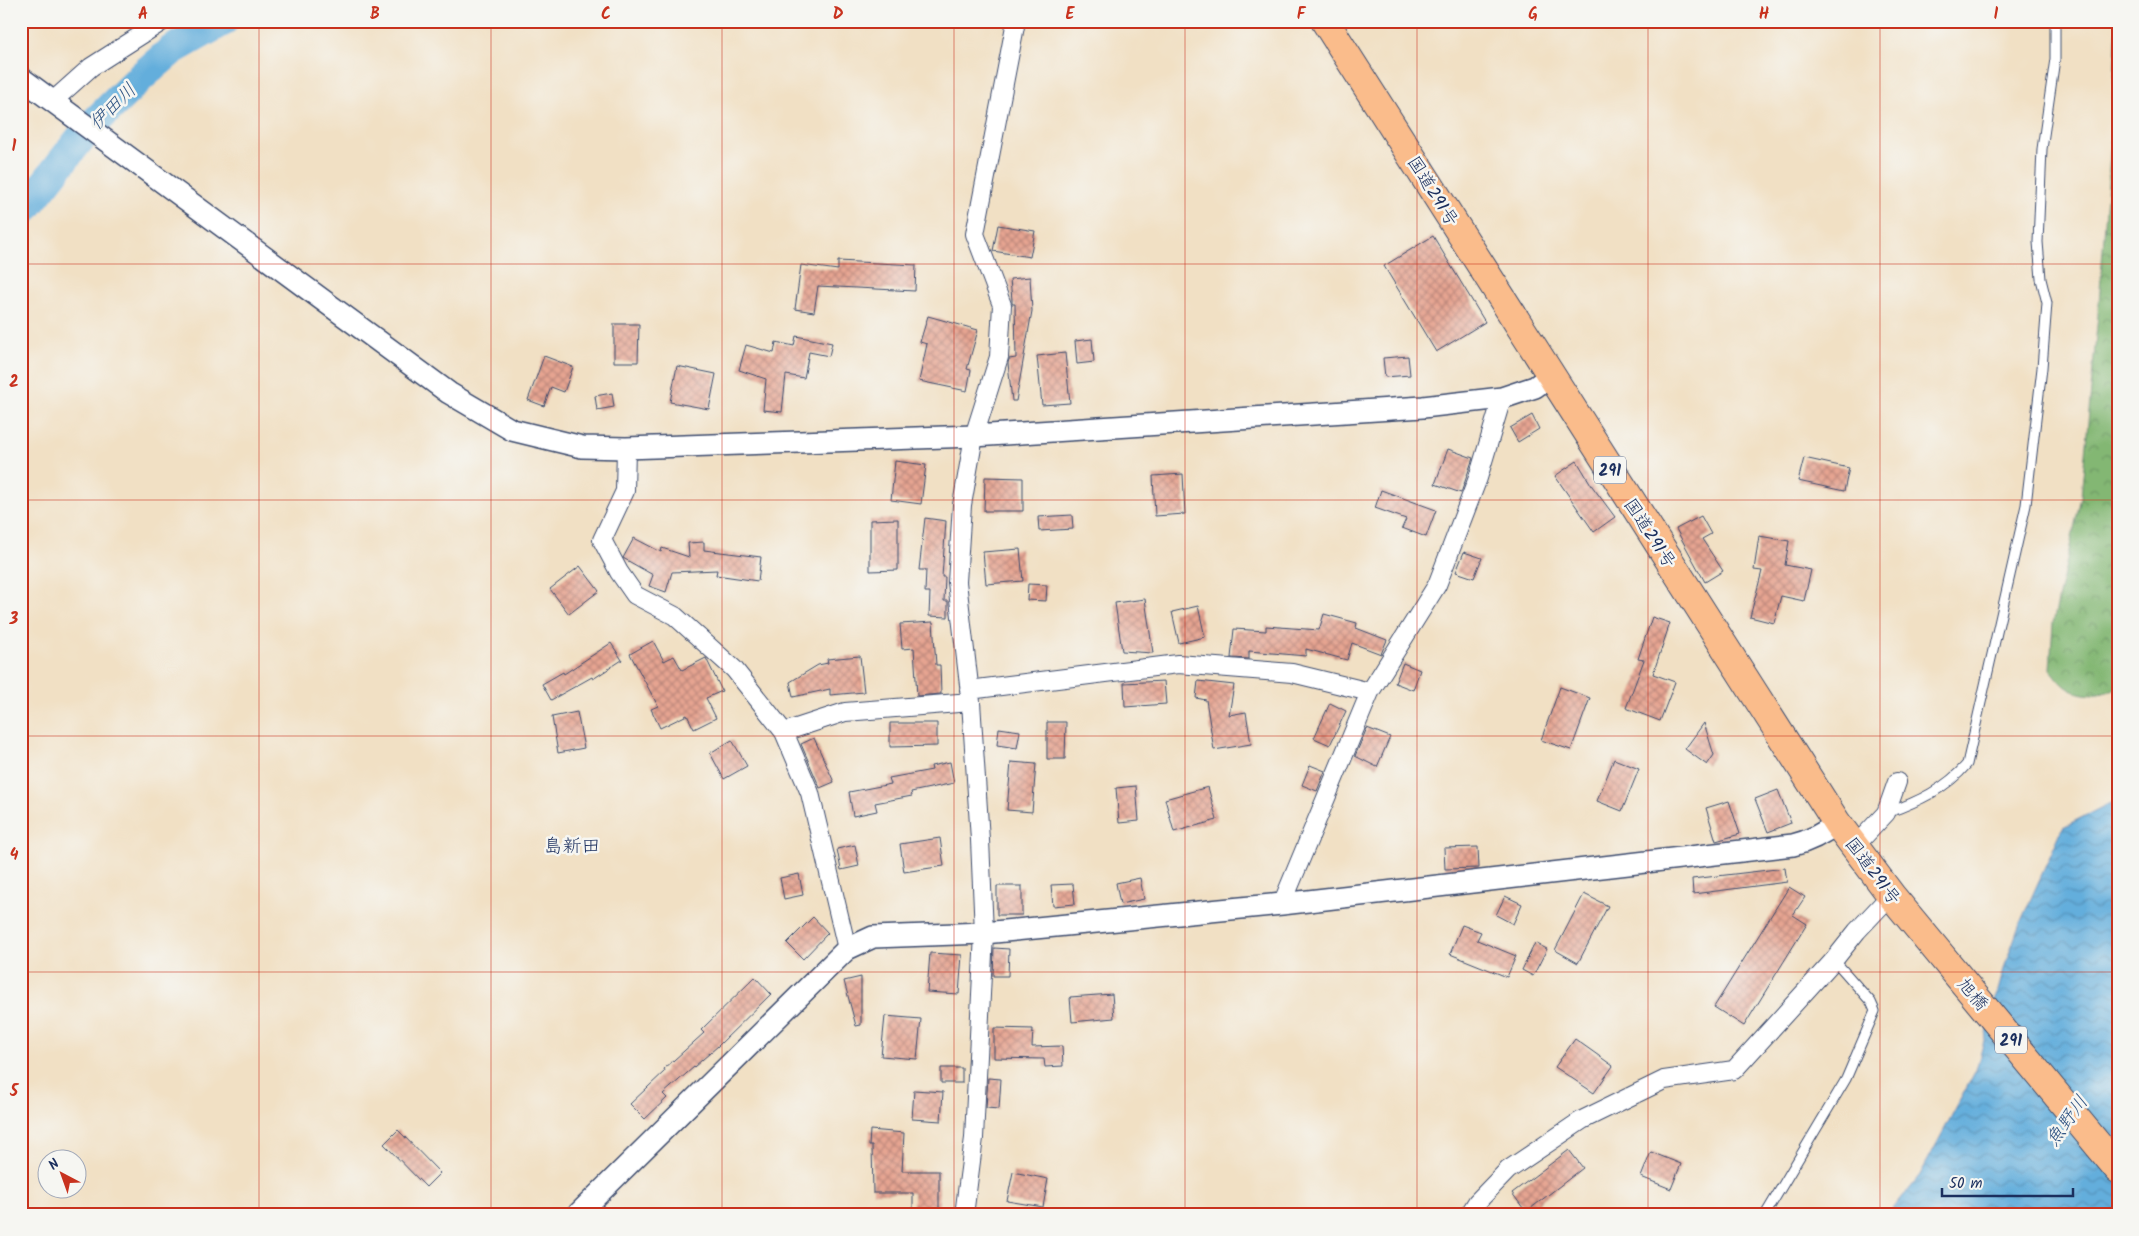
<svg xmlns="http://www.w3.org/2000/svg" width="2139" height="1236" viewBox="0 0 2139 1236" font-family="Kalam,'Klee One',sans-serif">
	<defs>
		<pattern id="forest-crowns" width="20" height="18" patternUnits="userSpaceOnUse" patternTransform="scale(1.25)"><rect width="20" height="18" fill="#83b773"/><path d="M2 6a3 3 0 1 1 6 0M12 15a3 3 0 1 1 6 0" fill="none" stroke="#6a9562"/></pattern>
		<pattern id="water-waves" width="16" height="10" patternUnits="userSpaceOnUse" patternTransform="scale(1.25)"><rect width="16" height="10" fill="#64aedc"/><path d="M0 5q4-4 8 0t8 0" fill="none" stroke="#528eb6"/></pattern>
		<pattern id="building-cross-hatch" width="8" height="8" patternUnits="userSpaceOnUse" patternTransform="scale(1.25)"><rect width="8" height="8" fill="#e6a491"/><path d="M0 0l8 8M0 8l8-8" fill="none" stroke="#ba867a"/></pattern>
	</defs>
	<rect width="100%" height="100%" fill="#f6f6f2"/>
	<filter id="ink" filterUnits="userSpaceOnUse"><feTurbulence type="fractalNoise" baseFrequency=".02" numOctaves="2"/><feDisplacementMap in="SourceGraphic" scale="10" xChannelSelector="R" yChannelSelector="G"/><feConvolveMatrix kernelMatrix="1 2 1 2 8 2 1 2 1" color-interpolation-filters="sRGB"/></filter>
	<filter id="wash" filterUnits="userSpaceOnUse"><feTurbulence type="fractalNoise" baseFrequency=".0096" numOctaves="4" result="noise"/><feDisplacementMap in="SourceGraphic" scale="20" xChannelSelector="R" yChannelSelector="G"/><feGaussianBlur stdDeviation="1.12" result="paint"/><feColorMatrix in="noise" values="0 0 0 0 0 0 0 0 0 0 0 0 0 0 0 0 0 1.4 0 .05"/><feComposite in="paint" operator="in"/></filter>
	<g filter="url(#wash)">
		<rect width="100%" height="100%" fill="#f1e0c4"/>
		<path fill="url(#forest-crowns)" stroke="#4f7368" d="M2117,21l1,666c-16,10 -39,11 -54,-2 -5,-4 -9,-11 -14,-16l3,-46 28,-126 18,-193 12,-164z"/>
		<path fill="url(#water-waves)" stroke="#406e9d" d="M2118,799v416h-230l32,-40 56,-105 30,-108 14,-39 43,-96z"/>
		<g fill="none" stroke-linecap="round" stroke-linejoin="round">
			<path stroke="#64aedc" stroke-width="31" d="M21,214l66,-84 56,-55 29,-25 51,-29"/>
		</g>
		<g id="blocks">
			<path fill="url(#building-cross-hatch)" d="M998,225l37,6 -5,26 -37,-6z
				M1433,236l52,86 -49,30 -52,-86z
				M838,261l78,4 -1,26 -97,-5 -4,26 -19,-3 6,-44 37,5z
				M1030,277l2,34 -16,90h-4l-4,-38 1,-4 7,-1 -1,-54h-3v-4l-2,-21z
				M928,316l50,14 -11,39 4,1 -4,21 -48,-10 8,-37 -7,-2z
				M614,324h25l-1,38h-24z
				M796,336l36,7 -3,13 -20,-4 -5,26 -18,-3 -4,37 -19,-2 3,-31 -27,-9 7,-25 28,8 2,-11 18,4z
				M1092,339l2,23 -17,2 -2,-23z
				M1065,353l5,50 -28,2 -5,-49z
				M544,356l29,11 -9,25 -13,-5 -7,19 -16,-6z
				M1408,356l2,19 -25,2 -2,-19z
				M677,366l39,8 -7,35 -39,-7z
				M612,393l2,14 -17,3 -2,-14z
				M1532,415l7,14 -21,13 -8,-14z
				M1448,449l25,9 -12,35 -26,-9z
				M1804,458l45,10 -5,23 -46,-10z
				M895,461l31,4 -5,39 -30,-4z
				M1577,461l15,25 23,31 -21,15 -39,-56z
				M1183,474l2,40 -30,2 -2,-40z
				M985,477l38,1v33h-39z
				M1381,490l55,20 -10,27 -24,-9 4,-9 -31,-11z
				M1072,515l1,14 -34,2 -1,-14z
				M1701,516l10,18 -9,5 21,32 -18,11 -29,-53z
				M925,518l21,3 -4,56h3l-1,24h4v16l-19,-1 1,-24h-5l1,-22h-7z
				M898,519v51l-28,1v-51z
				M1759,536l30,5 -4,24 26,5 -7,31 -23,-5 -7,27 -24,-6 12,-46 -8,-1z
				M634,538l27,14 1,-4 27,9 -1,-14 16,-1v8l57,7 -3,24 -42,-6 1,-5 -45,2 -6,20 -17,-6 4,-11 -30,-17z
				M1020,549l3,32 -37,3 -3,-32z
				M1464,552l18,6 -8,20 -18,-6z
				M580,566l19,25 -30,23 -19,-25z
				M1028,584l19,1 -1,16 -19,-1z
				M1145,599l8,54 -31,-2 -7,-48z
				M1198,606l7,31 -26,6 -7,-31z
				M1324,614l33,9 -1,5 31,12 -6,14 -29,-11 -5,17 -41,-11v7l-57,-5v8l-18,-1 3,-29 32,2v-5l53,4z
				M1652,617l18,6 -17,51 22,8 -15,39 -34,-13 18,-48 -6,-1z
				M933,622l3,43h4l1,29 -24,2 -3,-48 -12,1 -2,-25z
				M653,641l11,20 10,-5 8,14 24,-12 16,33 -16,7 10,20 -22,11 -7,-14 -27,13 -9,-19 7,-3 -28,-52z
				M611,643l11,17 -29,19 -1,-2 -41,23 -9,-16 21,-12 1,2z
				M860,656l4,36 -34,3v-6l-37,8 -3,-15 28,-17 10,-2 -1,-4z
				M1403,663l17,7 -7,20 -18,-7z
				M1164,681l2,23 -41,3 -1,-24z
				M1198,681l36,4 -5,30 17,-3 5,32 -37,6 -8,-50 -10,-2z
				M1560,687l30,11 -19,52 -30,-10z
				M1330,703l16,8 -16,34 -16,-7z
				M577,712l7,36 -26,5 -6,-36z
				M1047,722h19l-1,37h-18z
				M890,723h47v23l-47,1z
				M1704,723l10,32 -7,10 -22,-16z
				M999,728l21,3 -3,17 -20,-3z
				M1367,728l23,9 -13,30 -22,-11z
				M814,738l20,44 -14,6 -19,-44z
				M732,740l15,26 -23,13 -14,-26z
				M1614,759l25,10 -17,42 -25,-10z
				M950,762l4,21 -43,9 1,4 -37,7 2,8 -24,5 -4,-24 42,-8 -2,-6 43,-8 -1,-4z
				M1011,762l25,2 -4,48 -25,-2z
				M1310,765l15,6 -8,20 -15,-6z
				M1136,786l3,35 -20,2 -3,-35z
				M1208,787l9,33 -43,12 -9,-33z
				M1778,790l13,33 -23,9 -13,-33z
				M1729,801l11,33 -24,7 -10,-33z
				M940,838l4,28 -40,6 -4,-28z
				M855,845l4,21 -18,4 -4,-21z
				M1478,847l1,21 -34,1 -1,-21z
				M1785,868l2,14 -94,12 -1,-15z
				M799,874l4,21 -19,4 -4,-21z
				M1140,878l4,21 -24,5 -4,-21z
				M1073,884l2,20 -22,2 -2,-21z
				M997,886h25v29h-25z
				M1789,887l16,10 -12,18 14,9 -63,102 -30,-19z
				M1584,894l24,12 -30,57 -23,-13z
				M1505,896l17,8 -9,20 -17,-9z
				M813,917l15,16 -25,26 -16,-16z
				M1462,925l19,7 -4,8 39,16 -9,21 -57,-23z
				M1535,943l12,6 -14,27 -11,-6z
				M994,948l15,1 -1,27h-15z
				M930,953l32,2 -3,39 -32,-2z
				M755,977l16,17 -53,52 -55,48 4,4 -22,21 -15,-15 35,-33 -1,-2 40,-36 -3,-3z
				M861,977v48l-5,1 -12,-45z
				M1112,994l2,24 -42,4 -2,-25z
				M885,1016l36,3 -4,40 -36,-3z
				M994,1028l39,1 -1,18 30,-1 1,20 -18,1 -1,-8 -50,-1z
				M1575,1039l38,27 -19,27 -39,-26z
				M941,1068h21v15h-21z
				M988,1078l13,1 -2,30 -13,-1z
				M914,1090l29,2 -2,29 -29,-2z
				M398,1130l42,43 -14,14 -42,-43z
				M870,1130l34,3 -2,38h37v44h-26v-22h-40l-1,-47h-3z
				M1569,1150l14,18 -57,44 -14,-19z
				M1651,1152l30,12 -10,25 -30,-12z
				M1013,1172l35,7 -5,28 -36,-6z"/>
		</g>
	</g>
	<g filter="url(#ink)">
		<use href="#blocks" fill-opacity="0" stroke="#3b4a6d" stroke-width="1"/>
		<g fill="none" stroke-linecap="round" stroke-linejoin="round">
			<g stroke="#3b4a6d" stroke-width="11">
				<path id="service" d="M1887,813c30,-11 59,-24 80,-49l59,-259 16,-137 5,-65 -6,-24 -3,-37 4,-93 13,-90v-38
					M1765,1215l81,-136 29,-68 -4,-9 -37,-42"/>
			</g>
			<g stroke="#3b4a6d" stroke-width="20">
				<path id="minor" d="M53,101l38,-34 72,-46
					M626,448l-1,43 -23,49 17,32 16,23 40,21 59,53 50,63 26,61 37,156
					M969,690l209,-26 114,9 78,19
					M784,732l61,-20 126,-10
					M1855,846l31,-33 11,-31
					M1282,904l88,-212 67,-107 41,-107 24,-80
					M964,1215l10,-77 10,-205 -4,-93 -9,-138 -14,-120 5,-77 12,-69 25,-79 3,-52 -27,-71 41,-213
					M1469,1215l8,-13 31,-32 74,-50 82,-40 70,-10 100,-110 23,-29 34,-36"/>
			</g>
			<g stroke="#3b4a6d" stroke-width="24">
				<path id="tertiary" d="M21,78l428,315 63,37 70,17 44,1 348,-12 449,-29 79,-9 33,-11 15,-11
					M577,1215l270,-266 26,-12 111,-4 298,-29 511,-59c17,-4 30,-11 44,-22"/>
			</g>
			<g stroke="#3b4a6d" stroke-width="30">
				<path id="trunk" d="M1325,21l512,802 54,72 227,274"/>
			</g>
			<use href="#service" stroke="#fff" stroke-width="9"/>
			<use href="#minor" stroke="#fff" stroke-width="18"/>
			<use href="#tertiary" stroke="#fff" stroke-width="21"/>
			<use href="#trunk" stroke="#fabc8b" stroke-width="28"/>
		</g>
	</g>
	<path fill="none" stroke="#c8321e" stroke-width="1" stroke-opacity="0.55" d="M259,21v1194M491,21v1194M722,21v1194M954,21v1194M1185,21v1194M1417,21v1194M1648,21v1194M1880,21v1194M21,264h2097M21,500h2097M21,736h2097M21,972h2097"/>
	<g text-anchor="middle" stroke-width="5" stroke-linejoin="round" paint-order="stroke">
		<g fill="#f6f6f2" stroke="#5d6b8a" stroke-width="1">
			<rect x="1594" y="456.5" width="32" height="27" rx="4"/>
			<rect x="1995" y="1026.5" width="32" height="27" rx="4"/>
		</g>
		<g font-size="16" font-weight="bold" fill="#1b2f5e">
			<text x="1610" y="476">291</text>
			<text x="2011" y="1046">291</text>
		</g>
		<g font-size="18" fill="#1b2f5e" stroke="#f6f6f2">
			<text transform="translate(1433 191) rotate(58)" y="6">国道291号</text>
			<text transform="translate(1650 533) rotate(57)" y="6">国道291号</text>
			<text transform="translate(1873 871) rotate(53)" y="6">国道291号</text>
			<text transform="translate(1973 994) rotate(50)" y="6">旭橋</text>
		</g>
		<g font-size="19" font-style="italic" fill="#315584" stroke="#f6f6f2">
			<text transform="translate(112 106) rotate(-45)" y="7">伊田川</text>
			<text transform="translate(2066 1120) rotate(-54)" y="7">魚野川</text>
		</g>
		<g font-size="19" fill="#1b2f5e" stroke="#f6f6f2">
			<text x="572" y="852">島新田</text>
		</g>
	</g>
	<rect width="2139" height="1236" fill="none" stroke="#f6f6f2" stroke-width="55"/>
	<g transform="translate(62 1174) rotate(319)"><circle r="24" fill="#f6f6f2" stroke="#9ea6b7"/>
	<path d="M0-4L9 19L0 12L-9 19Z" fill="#c8321e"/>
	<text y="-8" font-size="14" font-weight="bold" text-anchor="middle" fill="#1b2f5e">N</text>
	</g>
	<path d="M1942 1188v8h131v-8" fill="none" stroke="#1b2f5e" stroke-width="2.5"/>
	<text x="1949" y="1188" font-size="15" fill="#1b2f5e" stroke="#f6f6f2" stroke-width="4" paint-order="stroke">50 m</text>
	<rect x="28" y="28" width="2084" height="1180" fill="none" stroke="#c8321e" stroke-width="2"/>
	<g font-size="16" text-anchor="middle" font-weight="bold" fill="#c8321e">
		<text x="143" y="19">A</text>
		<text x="375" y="19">B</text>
		<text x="606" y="19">C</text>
		<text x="838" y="19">D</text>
		<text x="1070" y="19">E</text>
		<text x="1301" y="19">F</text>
		<text x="1533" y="19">G</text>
		<text x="1764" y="19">H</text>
		<text x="1996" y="19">I</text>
		<text x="14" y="151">1</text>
		<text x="14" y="387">2</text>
		<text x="14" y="624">3</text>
		<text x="14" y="860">4</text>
		<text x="14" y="1096">5</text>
	</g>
</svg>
